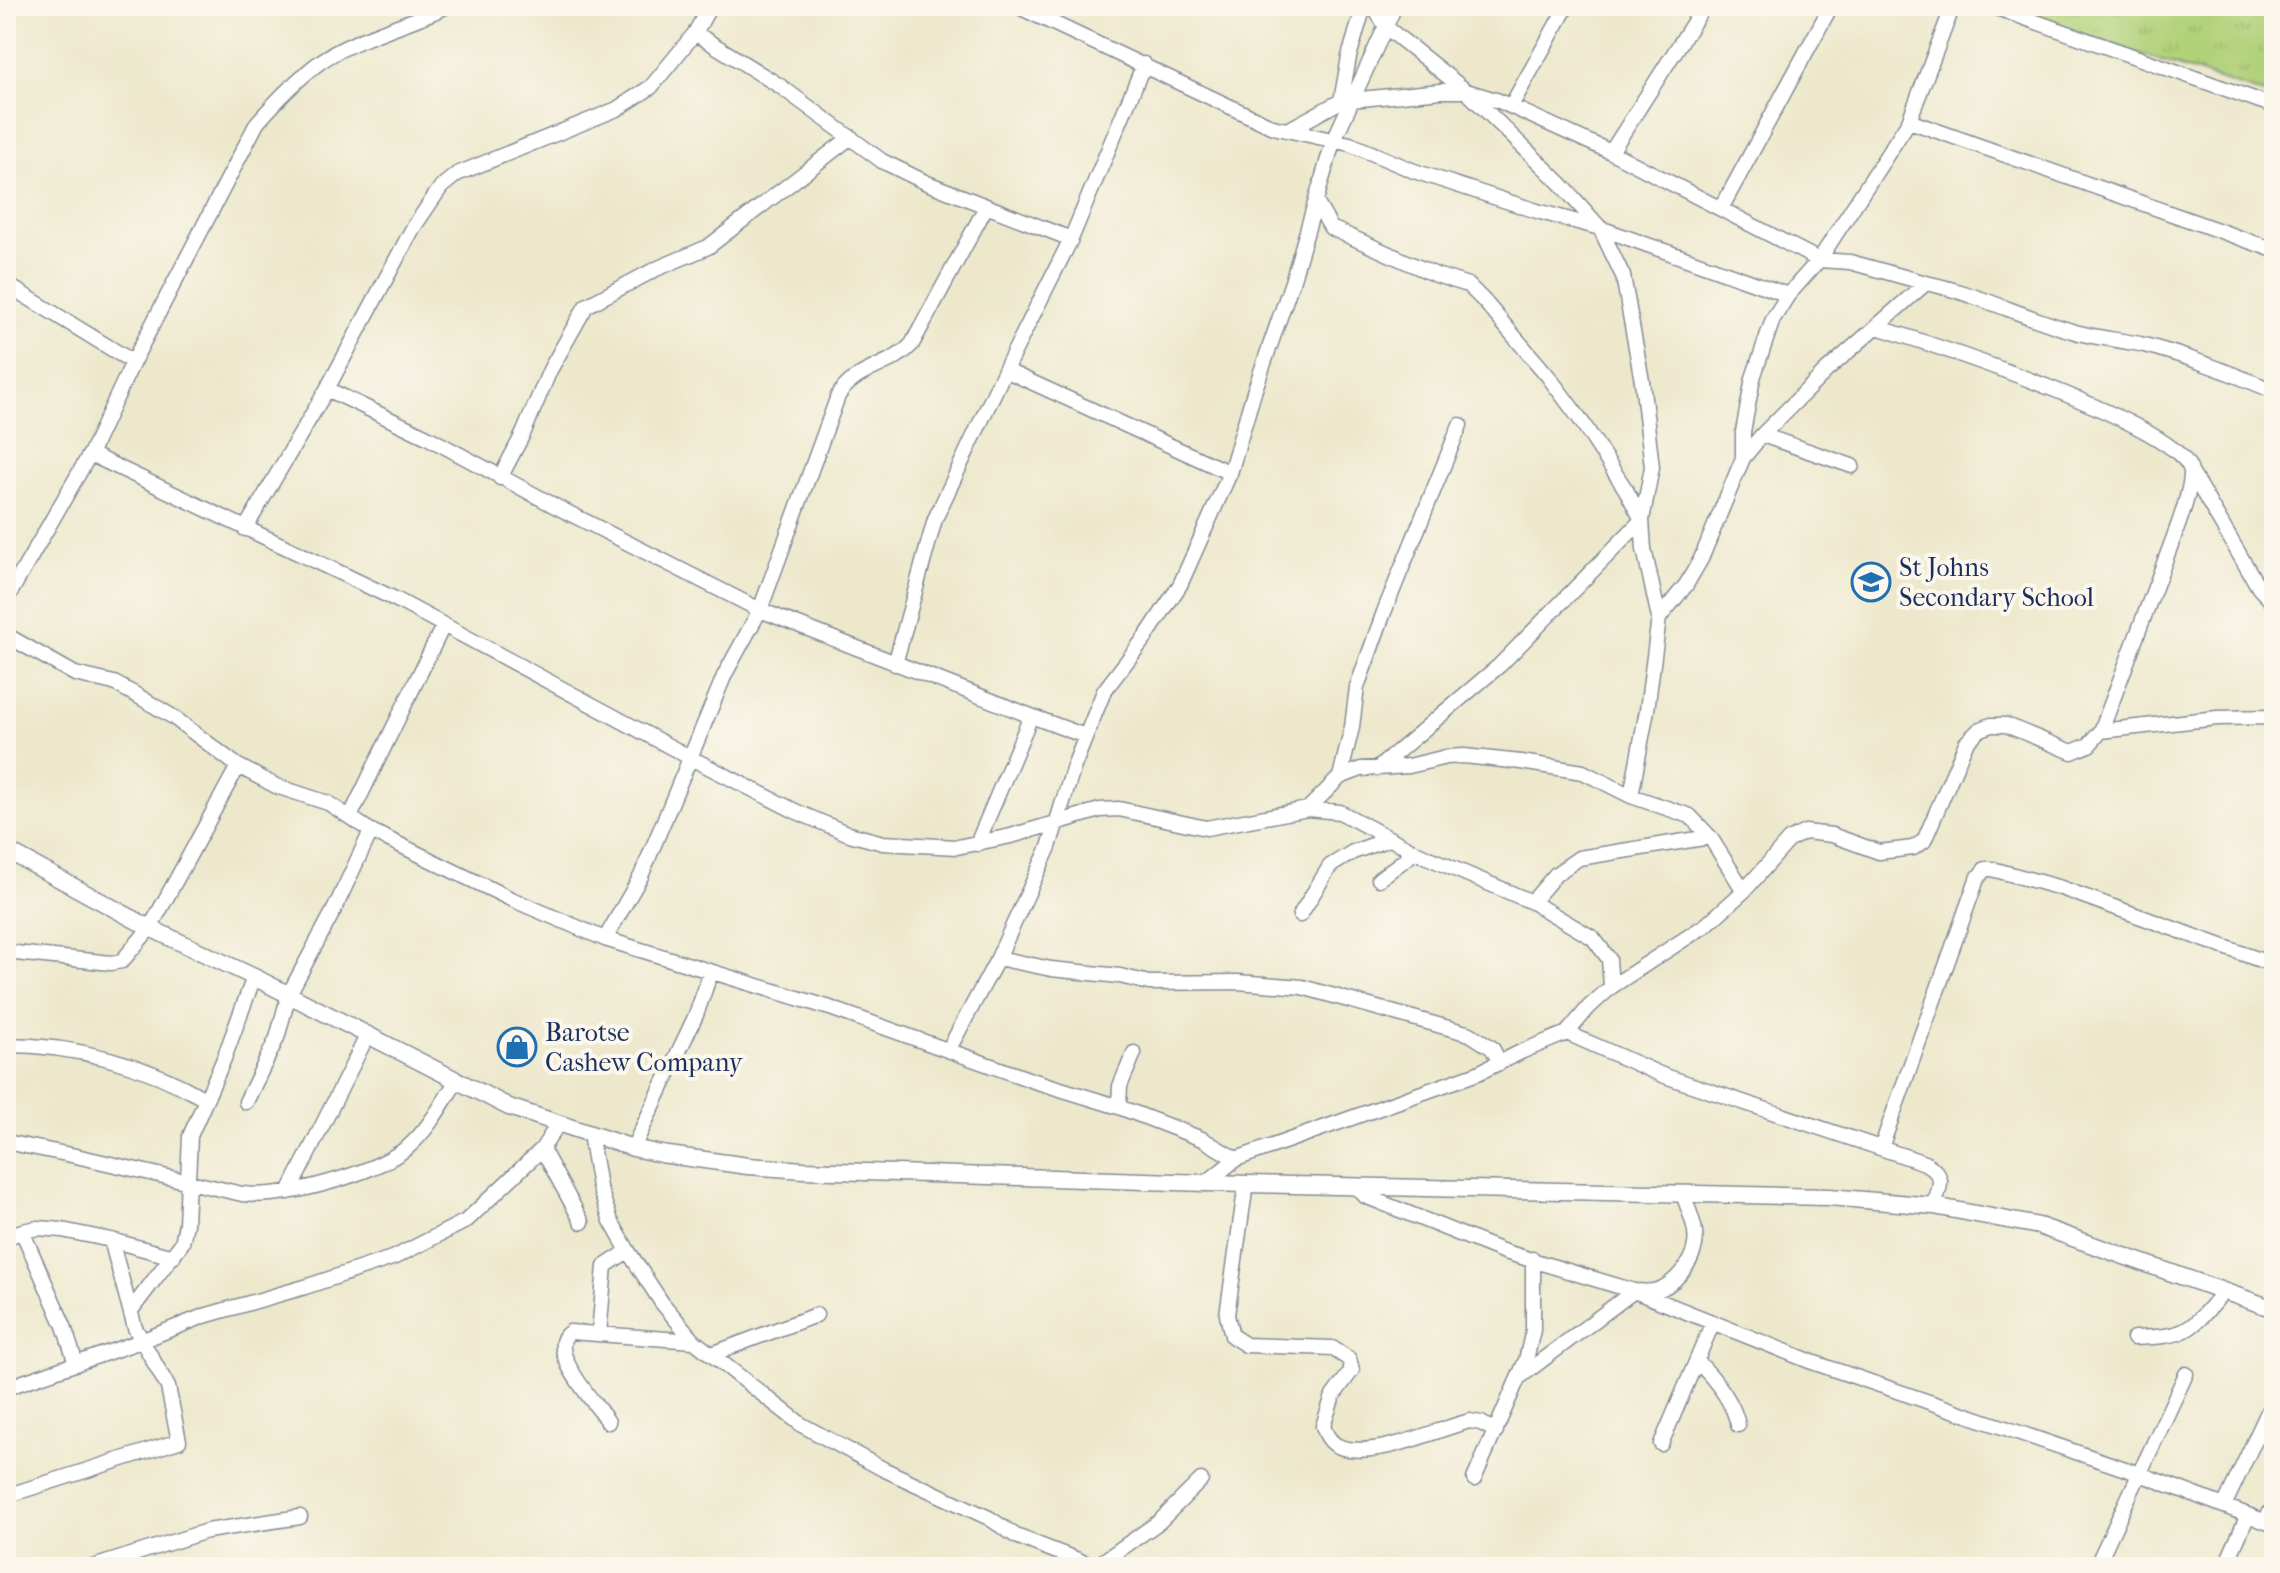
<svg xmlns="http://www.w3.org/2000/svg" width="2280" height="1573" viewBox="0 0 2280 1573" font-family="'IM FELL French Canon',serif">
	<defs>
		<pattern id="park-tufts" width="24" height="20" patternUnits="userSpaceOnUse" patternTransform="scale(2)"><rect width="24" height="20" fill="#b2d27a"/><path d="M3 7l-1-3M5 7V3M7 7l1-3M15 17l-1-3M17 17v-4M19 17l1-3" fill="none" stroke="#98b56c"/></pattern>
	</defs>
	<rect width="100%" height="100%" fill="#fbf7ec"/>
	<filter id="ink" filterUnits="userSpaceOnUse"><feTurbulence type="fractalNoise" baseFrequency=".0125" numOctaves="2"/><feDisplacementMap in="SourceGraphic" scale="16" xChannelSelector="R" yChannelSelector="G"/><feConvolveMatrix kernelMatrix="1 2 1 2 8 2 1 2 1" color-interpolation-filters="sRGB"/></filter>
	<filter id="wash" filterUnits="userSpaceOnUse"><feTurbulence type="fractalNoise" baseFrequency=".006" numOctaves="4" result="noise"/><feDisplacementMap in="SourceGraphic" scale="32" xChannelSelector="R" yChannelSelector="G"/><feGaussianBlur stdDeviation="1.8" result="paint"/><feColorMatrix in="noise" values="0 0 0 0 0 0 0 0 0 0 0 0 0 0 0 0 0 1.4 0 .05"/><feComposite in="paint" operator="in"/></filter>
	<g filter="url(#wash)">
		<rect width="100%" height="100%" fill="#ede8cc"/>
		<path fill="url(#park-tufts)" stroke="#66806c" stroke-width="2" d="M1991,6h283v91z"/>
	</g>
	<g filter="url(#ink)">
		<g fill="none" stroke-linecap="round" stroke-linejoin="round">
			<g stroke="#848c95" stroke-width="17">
				<path id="minor" d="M1017,6l256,121 77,17 64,27 123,40 63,17 188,67
					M1373,6l14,22 79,63 33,10 112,51 208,108 31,2 76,21
					M1991,6l283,100
					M695,33l85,53 102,75 45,22 144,56
					M1341,101l8,-44 15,-51
					M1511,106l56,-100
					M1909,121l365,129
					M1288,130l53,-29 100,-10h25l94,92 40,45 23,48 19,105 10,86 -10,53 -142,145 -123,104
					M1611,152l93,-146
					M1316,202l15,26 105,47 32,10 16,16 64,75 32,43 46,71 16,30 2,29 15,69 -12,92 -16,86
					M1722,207l109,-201
					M6,284l127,78
					M1005,370l225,103
					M327,389l100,48 128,69 205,104 271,106 -54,128
					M1762,435l90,31
					M90,454l307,146 294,158 104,53 54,23 34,9 74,4 54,-11 89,-26 19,-1 87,19 102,-19 32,3 75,40 117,50 61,36 16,21 2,28
					M1743,458v-26l10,-54 20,-59 15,-24 31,-35 90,-139 44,-115
					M2191,472l68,116 15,16
					M500,478l23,-44 27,-64 36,-64 70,-37 52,-22 143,-110
					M245,529l82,-140 86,-161 28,-41 16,-13 160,-65 34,-22 44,-54 15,-27
					M6,600l84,-146 43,-92 124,-239c19,-22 39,-43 63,-61 32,-23 90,-38 127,-56
					M1659,618l27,-33 15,-26 42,-101 19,-23 64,-64 100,-88c53,11 100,36 153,50 20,5 40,7 61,11 46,11 90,29 134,47
					M6,635l69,39 39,9 24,13 35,21 65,49 38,20 52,17 43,28 140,68 94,40 225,69 201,72 88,27 83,32 34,20
					M895,664l40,-145 70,-149 66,-131 73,-175
					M1031,716l54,20
					M2101,731l116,-13 57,-1
					M1340,777l12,-50 5,-40 27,-75 76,-187
					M1308,809l32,-32 21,-8 48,-3 37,-9 18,-1 57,6 62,10 48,24 59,20 20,21 34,54
					M350,817l93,-191
					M1379,879l36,-27
					M1532,902l24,-28 23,-16 131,-21
					M1300,915l30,-49 23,-14 36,-13
					M605,939l36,-63 84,-202 35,-64 78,-214c19,-30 54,-29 74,-52l74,-137
					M6,952l105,11 11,-2 28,-33 88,-162
					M998,958l53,11 69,7 29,7 88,-1 65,5 168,47 22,14 8,15
					M1567,1033l95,42 263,88c22,14 15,21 9,43
					M6,1045c69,0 139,19 199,54
					M949,1049l49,-91 51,-111 25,-81 30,-75 43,-56 33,-50 50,-112 24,-81 38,-110 41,-140 62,-136
					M246,1102l31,-64 12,-44 45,-84 37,-79
					M1119,1107l1,-21 14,-33
					M590,1134l9,53 12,34 17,30 34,52 32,38 108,84 81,44 106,49 27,18 80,31
					M6,1142l70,14 166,38c43,5 132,-20 166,-47 20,-17 34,-43 48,-65
					M633,1148l63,-133 15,-43
					M1881,1148l96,-269 8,-10h7l69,19 213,77
					M542,1149l40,73
					M1206,1183l30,-24 242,-86 45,-22 44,-18 22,-26 22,-20 95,-62 38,-34 45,-51 16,-8 27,3 47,17 34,-4 11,-7 42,-98 13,-13 12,-5h15l66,27 17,-7 12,-14c21,-55 41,-110 62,-165 8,-22 28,-70 28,-93 -1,-46 -267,-131 -314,-146
					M1246,1184l-19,131 5,21 14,9 86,3 17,11 3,11 -19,26 -10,30c3,10 8,19 20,22 38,9 91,-18 127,-27l11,2 15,8
					M1356,1186l9,10 137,55 132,40 178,71 328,112 134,51
					M289,1192l78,-156
					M22,1231l42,95 12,38
					M6,1238l16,-7 16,-3 24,2 49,10 62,17
					M132,1309l50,-66 4,-19 4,-88 33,-75 31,-84
					M599,1334l6,-68 23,-15
					M2134,1338c56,-2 55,-6 90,-47
					M712,1354l104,-39
					M1697,1361c17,17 36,39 41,64
					M1521,1376l113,-85c6,0 13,1 20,0 19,-4 38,-27 41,-46 3,-16 -7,-36 -12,-51
					M6,1388l135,-47 63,-25 101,-29 90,-30 71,-36 76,-72 16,-25
					M608,1422c-12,-19 -64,-73 -38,-90l124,9
					M1661,1444l52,-122
					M1474,1479l52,-119 7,-30v-71
					M6,1496l173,-55 -11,-54 -33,-59 -24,-88
					M2224,1506l50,-107
					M2265,1521l9,-16
					M93,1567l114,-36 93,-14
					M1095,1567l64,-45 42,-42
					M2096,1567l90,-193
					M2225,1567l23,-52"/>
			</g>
			<g stroke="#848c95" stroke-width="19">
				<path id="major" d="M6,850l144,78 104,49 255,130 124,41 28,6 87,12 56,4 402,13 623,14 105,9 105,20 235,83"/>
			</g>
			<use href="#minor" stroke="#fff" stroke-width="14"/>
			<use href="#major" stroke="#fff" stroke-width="16"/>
		</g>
	</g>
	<defs>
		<g id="school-ring" transform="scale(2)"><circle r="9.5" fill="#fbf7ec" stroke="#1f6fb2" stroke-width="1.5"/><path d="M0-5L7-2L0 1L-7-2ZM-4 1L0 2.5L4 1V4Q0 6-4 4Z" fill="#1f6fb2"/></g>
		<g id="shop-ring" transform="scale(2)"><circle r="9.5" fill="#fbf7ec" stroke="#1f6fb2" stroke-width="1.5"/><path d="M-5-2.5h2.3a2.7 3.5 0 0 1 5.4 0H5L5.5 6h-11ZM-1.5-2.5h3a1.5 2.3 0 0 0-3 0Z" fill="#1f6fb2"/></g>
	</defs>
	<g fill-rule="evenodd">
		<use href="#school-ring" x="1871" y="582"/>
		<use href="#shop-ring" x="517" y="1047"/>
	</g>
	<g text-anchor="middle" stroke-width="8" stroke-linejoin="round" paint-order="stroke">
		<g font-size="26" fill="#1b2f5e" stroke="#fbf7ec" text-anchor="start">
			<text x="1899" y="576">St Johns<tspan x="1899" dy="30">Secondary School</tspan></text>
			<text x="545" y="1041">Barotse<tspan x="545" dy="30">Cashew Company</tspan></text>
		</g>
	</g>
	<rect width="2280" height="1573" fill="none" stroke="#fbf7ec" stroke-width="32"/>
</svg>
